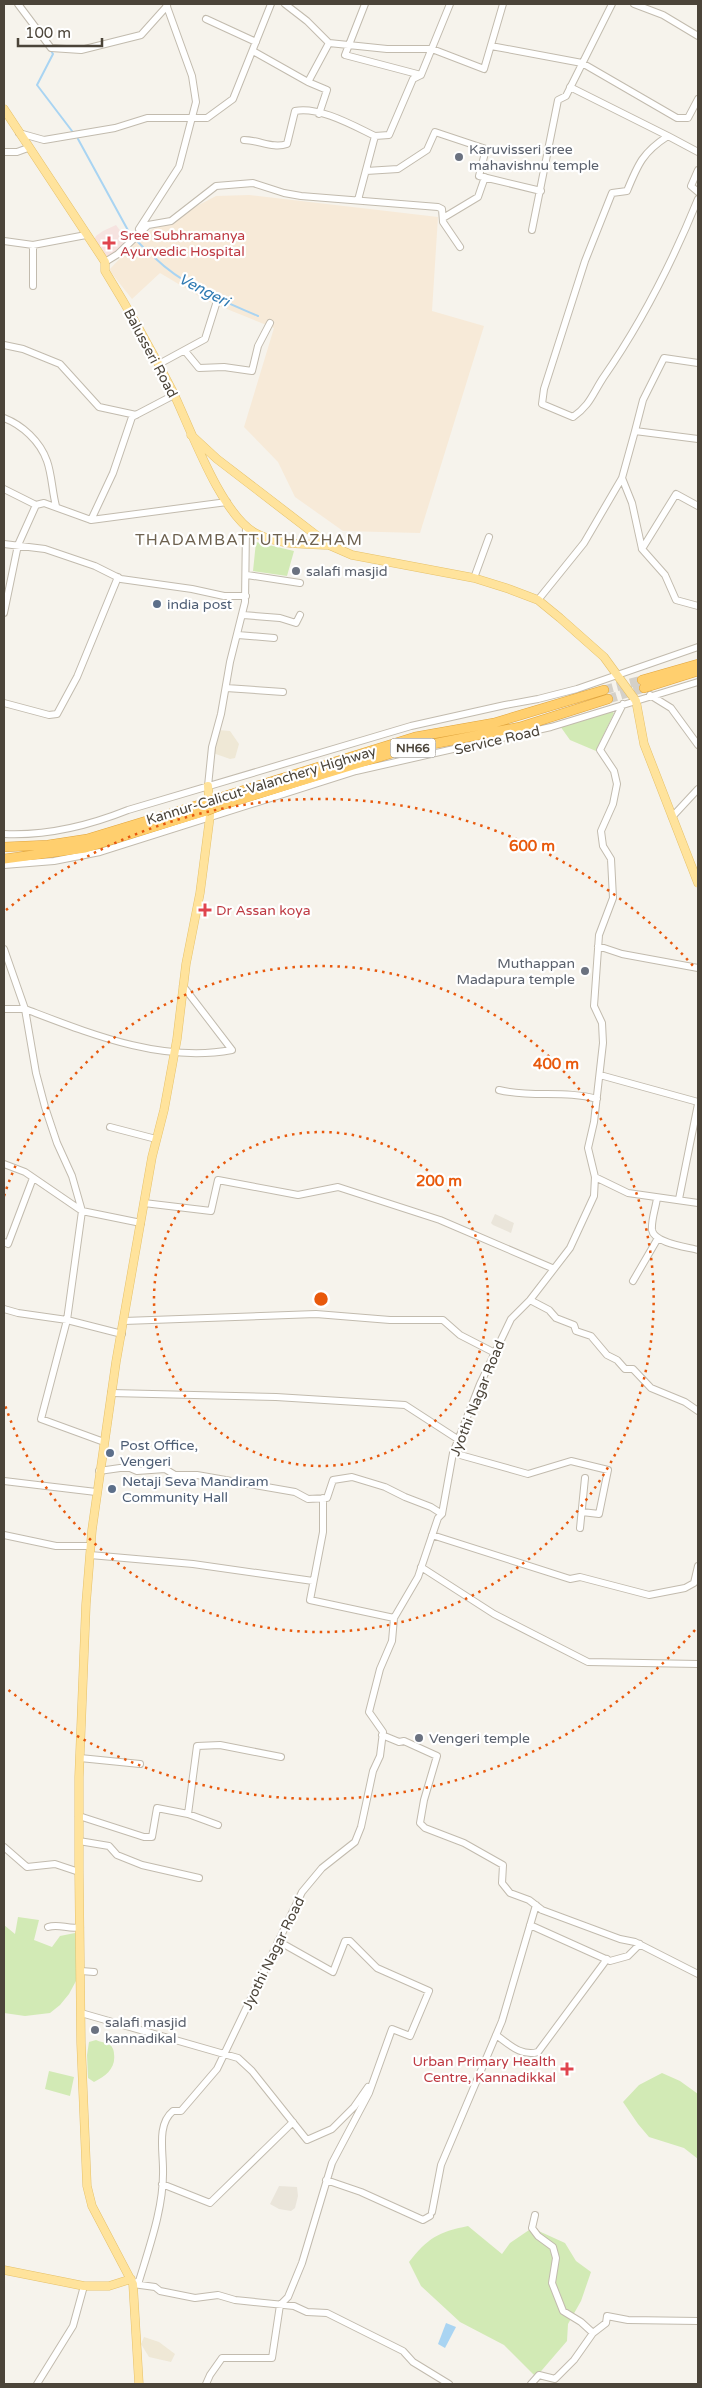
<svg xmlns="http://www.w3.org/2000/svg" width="702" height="2388" viewBox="0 0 702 2388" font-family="'Varela Round',sans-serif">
	<rect width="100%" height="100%" fill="#f6f3ec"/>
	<path fill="#eae5da" d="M495,1214l19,9 -3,10 -18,-8 -2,-2z
		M279,2186l18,1 1,9 -3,12 -4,3 -12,-2 -9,-5z"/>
	<path fill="#f7ead8" d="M249,195l189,22 -6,94 52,15 -64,207 -77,-2 -48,-34 -17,-35 -34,-35 30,-99 -67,-27 -47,-28 -28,26 -23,-29 34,-36 73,-38z"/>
	<path fill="#efe8d6" d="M218,730l12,1 9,13 -4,14 -5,1 -17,-6z
		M144,2337l15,5 16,12 -4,8 -22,-5 -8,-13z"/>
	<path fill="#f6e3e0" d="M116,225l11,15 -19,20 -17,-14 5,-10 7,-5z"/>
	<path fill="#d2eab5" d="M256,542l38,9 -7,25 -34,-5z
		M609,709l5,4 -18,38 -26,-11 -10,-14z
		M18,1917l21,3 -5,20 18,7 8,-11 20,-4 -4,49 -7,13 -9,11 -10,8 -25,3 -21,-3v-88l11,9z
		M96,2040c4,2 8,2 12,4 4,1 6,6 6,10 2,14 -8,22 -20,28l-6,-4 -1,-23 2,-13z
		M49,2071l25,6 -4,19 -25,-7z
		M662,2073l18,8 18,13v65l-14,-11 -35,-11 -11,-13 -15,-22 16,-17z
		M468,2226l34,28 8,-11 22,-15 33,15 11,18 15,11 -10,29 -13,23 -1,17 -31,36 -32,-32 -44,-23 -39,-36 -12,-24c19,-24 29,-30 59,-36z"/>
	<path fill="#a9d4f2" d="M446,2323l10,4 -11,21 -7,-4z"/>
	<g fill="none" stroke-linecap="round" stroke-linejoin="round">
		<path stroke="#a9d4f2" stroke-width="2" d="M50,49l3,5 -16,31 35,46
			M78,139l52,95
			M137,241l10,10
			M155,258c29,28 66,42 103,58"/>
		<path stroke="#d4d0c8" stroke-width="9" stroke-dasharray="9 4.5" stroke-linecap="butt" d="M604,690l38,-10
			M608,699l36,-11"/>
		<g stroke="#c2bbae" stroke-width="8">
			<path id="minor" d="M18,4l33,44 30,2 60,-15 26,-29
				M285,4l22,17 22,22 58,6h45l52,20 19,-65
				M365,4l-20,51 76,20
				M634,4l29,11 35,21
				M206,19l50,23
				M491,46l91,17 95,55h11l10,-19
				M253,51l55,31 21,-39
				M308,82l19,8 -8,24
				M570,87l98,49
				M19,133l25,7 71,-12 32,-10h60l26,-19 38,-95
				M244,140c15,0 29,9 43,4l8,-33c24,-5 59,15 80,25
				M4,152h13l11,-4
				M698,152l-30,-16c-25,16 -30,28 -41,55l-15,2 -27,68 -41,128 -2,15 31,13c17,-12 19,-22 30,-39 39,-56 69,-115 95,-179
				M698,170l-7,16 7,6
				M366,171l32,-2 29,-19 8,-18 51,17 -7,27 62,15
				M358,200l17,-64 14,-1 24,-56 8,-4 29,-71
				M443,218l35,-21 7,-20
				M139,229l40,-62 17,-65 -4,-26 -26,-72
				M532,230l26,-130 8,-4 46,-92
				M4,241l29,4 53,-10
				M105,262l13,-8 30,-29 23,-4 45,-35 37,-3 31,10 17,3 137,11 4,2 1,13 17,25
				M33,286v-41
				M4,345l19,4 37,15 39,43 37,8
				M185,351l14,17 25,-1 28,4 6,-25 12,-23
				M698,363l-34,-5 -21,42 -8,31 63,8
				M159,364l46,-25 12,-38
				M4,418c18,7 36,23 43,43 5,14 5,30 9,45
				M622,478l10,25 10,46 23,26 11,25 22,6
				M4,489l32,16
				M91,520l136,-18
				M4,544l41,5 50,17 26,13 71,10 32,7h22
				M642,549l34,-55 22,12
				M247,575l53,8
				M474,578l15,-41
				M538,600l46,-57 38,-65 13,-47
				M4,613l14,-68 18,-40 8,-2 47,17 22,-47 19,-56 42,-22
				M243,615l37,3 16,5 4,-8
				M238,635l36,3
				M226,688l57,4
				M650,695l21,13 27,37
				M4,703l45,12 8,-1 20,-37 41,-100
				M208,786l4,-39 9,-33 9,-52 15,-60 1,-75
				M672,817l26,-28
				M4,834c43,2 84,-8 124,-24l283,-84 94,-21 33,-6 39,-10 121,-42
				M4,865l50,-4 46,-9 256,-81 195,-44 147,-45
				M598,946l24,8 76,14
				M4,949l21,60c66,25 136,54 207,41l-49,-64
				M4,1009h21l11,64 9,34 12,36 15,33 10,35 59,12
				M600,1075l98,27
				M499,1090c33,8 66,0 98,9
				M110,1127l46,12
				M4,1164l21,8 57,39 -15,109 55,14
				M595,1177l33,16 70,10
				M657,1198c-1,9 -6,22 -5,32 2,13 35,17 46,20
				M679,1199l19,-95
				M144,1203l67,8 7,-31 80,15 40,-8 102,33 112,48
				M4,1242l4,2 25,-66
				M633,1281l25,-43
				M530,1300l19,10 7,8 18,7 2,6 15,5 16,19 10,5 8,9h8l18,19 34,14 13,9
				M4,1309l14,4 49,7 -26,99 63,23
				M124,1321l192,-7 74,6h53l17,15 35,18
				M111,1393l165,4 129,8 54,35
				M453,1453l75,21 43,-13 37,9 -9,44 -17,-2
				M99,1471l21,-3h10l7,3 28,-2 10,6h22l98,17 13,7 19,-1 6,-18 19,-3 33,10 20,10 26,10 11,7
				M4,1481l92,11
				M323,1498v34l-13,68 84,18
				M580,1528l5,-50
				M4,1535l52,11h35
				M432,1535l138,44 10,-2 69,18 36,-7 9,-5 4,-17
				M90,1555l103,9 120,17
				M421,1567l73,47 94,48 110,2
				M382,1735l17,7 5,-1 33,15 -13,44 -4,23 5,5 39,15 39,22 -1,18 8,10 19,7 13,10 78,29 15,3 63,32
				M80,1758l60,6
				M188,1814l9,-68 23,-1 61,12
				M79,1816l65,21h8l5,-29 31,6 30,11
				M79,1841l30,5 8,9 25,10 57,13
				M4,1847l23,20 28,-3 24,8
				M530,1925l80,36 18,-5 12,-12
				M48,1927c11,-4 21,3 32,0
				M81,1971l13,1
				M81,2013l157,45 14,13 55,69 25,-11 22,-22 14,-20
				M496,2035c13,9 25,22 42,17l69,-93
				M326,2180l35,12 62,28 7,-4
				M162,2184l48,19 83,-81
				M432,2212l9,-47 61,-144 34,-116
				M535,2215l-3,13 6,8 15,11 3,11 -4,25 11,28 18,11 12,11
				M133,2284l6,-3c11,-36 25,-75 24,-112 0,-19 -6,-45 10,-58h8l36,-42 85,-177 20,-24 33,-26 6,-15 12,-56 7,-15 3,-24 -14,-20 11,-43 12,-28 2,-23 24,-41 20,-59 4,-4 11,-61 27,-69 31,-65 19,-19 40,-52 24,-52 1,-19 -7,-29 6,-26 9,-79 -1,-20 -8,-17 5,-71 14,-37 -2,-39 -8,-13 -2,-15 12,-27 4,-20 -3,-13 -14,-21 23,-46
				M133,2284l22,3 5,4 35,7 23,-3 17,5 59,6 13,6 20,1 76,38 10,11 36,22
				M37,2384l36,-58 11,-40
				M206,2384l4,-9 12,-17h50l8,-53 8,-8 14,-34 30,-100 37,-70 23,-64 18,7 19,-45 -52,-23 -27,-27h-5l-12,31 -55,-31
				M531,2384l8,-9 16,4 19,-19 19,-27 13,-10 1,-7 21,4 70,1"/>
		</g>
		<g stroke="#e6c16a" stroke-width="9">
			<path id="major" d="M4,109l101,153v9c24,39 46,78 67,119 18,37 48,123 83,143 22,12 50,11 74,12
				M191,435l26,24 112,86 23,10 122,23 35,11 29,11 22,18 44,39 32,44 8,43 54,139
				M4,2270l80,16h25l22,-7
				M139,2384l-6,-100 -41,-78 -5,-20 -6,-143 -2,-171v-95l7,-173 6,-74 24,-168 36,-205 12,-47 13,-71 9,-75 14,-71 10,-77 -2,-30"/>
		</g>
		<g stroke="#e0a43c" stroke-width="10">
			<path id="highway" d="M642,680l56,-16
				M644,688l54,-17
				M219,798l196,-61 79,-14 110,-33
				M219,806l183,-56 118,-23 88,-28
				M4,847l44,-2 39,-6 115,-35
				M4,859l81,-11 121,-37"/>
		</g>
		<use href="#minor" stroke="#fff" stroke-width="6"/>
		<use href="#major" stroke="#ffe39c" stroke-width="8"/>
		<use href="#highway" stroke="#ffcf6e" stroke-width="9"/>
		<g stroke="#e0a43c" stroke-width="10" stroke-linecap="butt">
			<path id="highway-bridge" d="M202,804l17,-6
				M206,811l13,-5"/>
		</g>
		<use href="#highway-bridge" stroke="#ffcf6e" stroke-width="9"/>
	</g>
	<g fill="none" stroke="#e8590c" stroke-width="2.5" stroke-dasharray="2.5 5">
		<circle cx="321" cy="1299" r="167"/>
		<path d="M4 1196A333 333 0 1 1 4 1402"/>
		<path d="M695 1630A500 500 0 0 1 6 1688M6 910A500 500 0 0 1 695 968"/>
	</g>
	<g fill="#6b7280" stroke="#fff" stroke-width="2">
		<circle cx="459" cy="157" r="5"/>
		<circle cx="296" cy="571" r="5"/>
		<circle cx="585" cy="971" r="5"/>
		<circle cx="419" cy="1738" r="5"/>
		<circle cx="95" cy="2030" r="5"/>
	</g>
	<g fill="#e0444e" stroke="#fff" stroke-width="2">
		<path d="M106.5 235.5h5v5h5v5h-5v5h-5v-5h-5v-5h5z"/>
		<path d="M202.5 902.5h5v5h5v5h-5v5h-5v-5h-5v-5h5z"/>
		<path d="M564.5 2061.5h5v5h5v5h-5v5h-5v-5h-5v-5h5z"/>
	</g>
	<g fill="#5c6f8a" stroke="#fff" stroke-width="2">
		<circle cx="157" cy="604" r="5"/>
		<circle cx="110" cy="1453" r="5"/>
		<circle cx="112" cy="1489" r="5"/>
	</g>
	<g text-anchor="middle" stroke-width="4.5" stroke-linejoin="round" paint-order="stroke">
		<rect fill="#fff" stroke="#817c74" stroke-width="1" x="390.5" y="738.5" width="45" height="19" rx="4"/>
		<g font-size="12" font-weight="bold" fill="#4b4439">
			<text x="413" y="752">NH66</text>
		</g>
		<g font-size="14" fill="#5b616d" stroke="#fff" text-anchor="start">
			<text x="469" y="154">Karuvisseri sree<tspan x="469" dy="16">mahavishnu temple</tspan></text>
			<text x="306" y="576">salafi masjid</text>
			<text x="575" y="968" text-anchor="end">Muthappan<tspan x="575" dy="16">Madapura temple</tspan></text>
			<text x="429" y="1743">Vengeri temple</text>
			<text x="105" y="2027">salafi masjid<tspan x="105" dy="16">kannadikal</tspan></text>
		</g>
		<g font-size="14" fill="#be3a42" stroke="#fff" text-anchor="start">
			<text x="120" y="240">Sree Subhramanya<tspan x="120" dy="16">Ayurvedic Hospital</tspan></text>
			<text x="216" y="915">Dr Assan koya</text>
			<text x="556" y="2066" text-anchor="end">Urban Primary Health<tspan x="556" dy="16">Centre, Kannadikkal</tspan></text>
		</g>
		<g font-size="14" fill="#4b4439" stroke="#fff">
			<text transform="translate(151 353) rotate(62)" y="5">Balusseri Road</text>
			<text transform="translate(497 740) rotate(-13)" y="5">Service Road</text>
			<text transform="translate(261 785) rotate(-17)" y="5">Kannur-Calicut-Valanchery Highway</text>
			<text transform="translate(477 1398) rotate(-68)" y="5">Jyothi Nagar Road</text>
			<text transform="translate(273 1953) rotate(-64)" y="5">Jyothi Nagar Road</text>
		</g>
		<g font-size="14" fill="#4e5e75" stroke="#fff" text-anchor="start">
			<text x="167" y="609">india post</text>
			<text x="120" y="1450">Post Office,<tspan x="120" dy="16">Vengeri</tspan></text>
			<text x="122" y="1486">Netaji Seva Mandiram<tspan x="122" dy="16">Community Hall</tspan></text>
		</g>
		<g font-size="15" font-style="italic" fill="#2e7ab2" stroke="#fff">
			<text transform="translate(204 290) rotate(27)" y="5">Vengeri</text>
		</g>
		<g font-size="16" letter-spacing="1" fill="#6e6250" stroke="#fff">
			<text x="249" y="545">THADAMBATTUTHAZHAM</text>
		</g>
	</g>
	<circle cx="321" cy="1299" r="8" fill="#e8590c" stroke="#fff" stroke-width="2.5"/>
	<g font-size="15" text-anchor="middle" font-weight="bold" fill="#e8590c" stroke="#fff" stroke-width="4.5" stroke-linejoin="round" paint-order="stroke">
		<text x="532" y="851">600 m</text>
		<text x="556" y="1069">400 m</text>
		<text x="439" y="1186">200 m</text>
	</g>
	<rect width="702" height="2388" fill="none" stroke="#4b4439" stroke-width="10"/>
	<path d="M18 38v8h84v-8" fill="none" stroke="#4b4439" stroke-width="2.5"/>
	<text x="25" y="38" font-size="15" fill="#4b4439" stroke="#ffffff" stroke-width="4" paint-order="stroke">100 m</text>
</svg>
